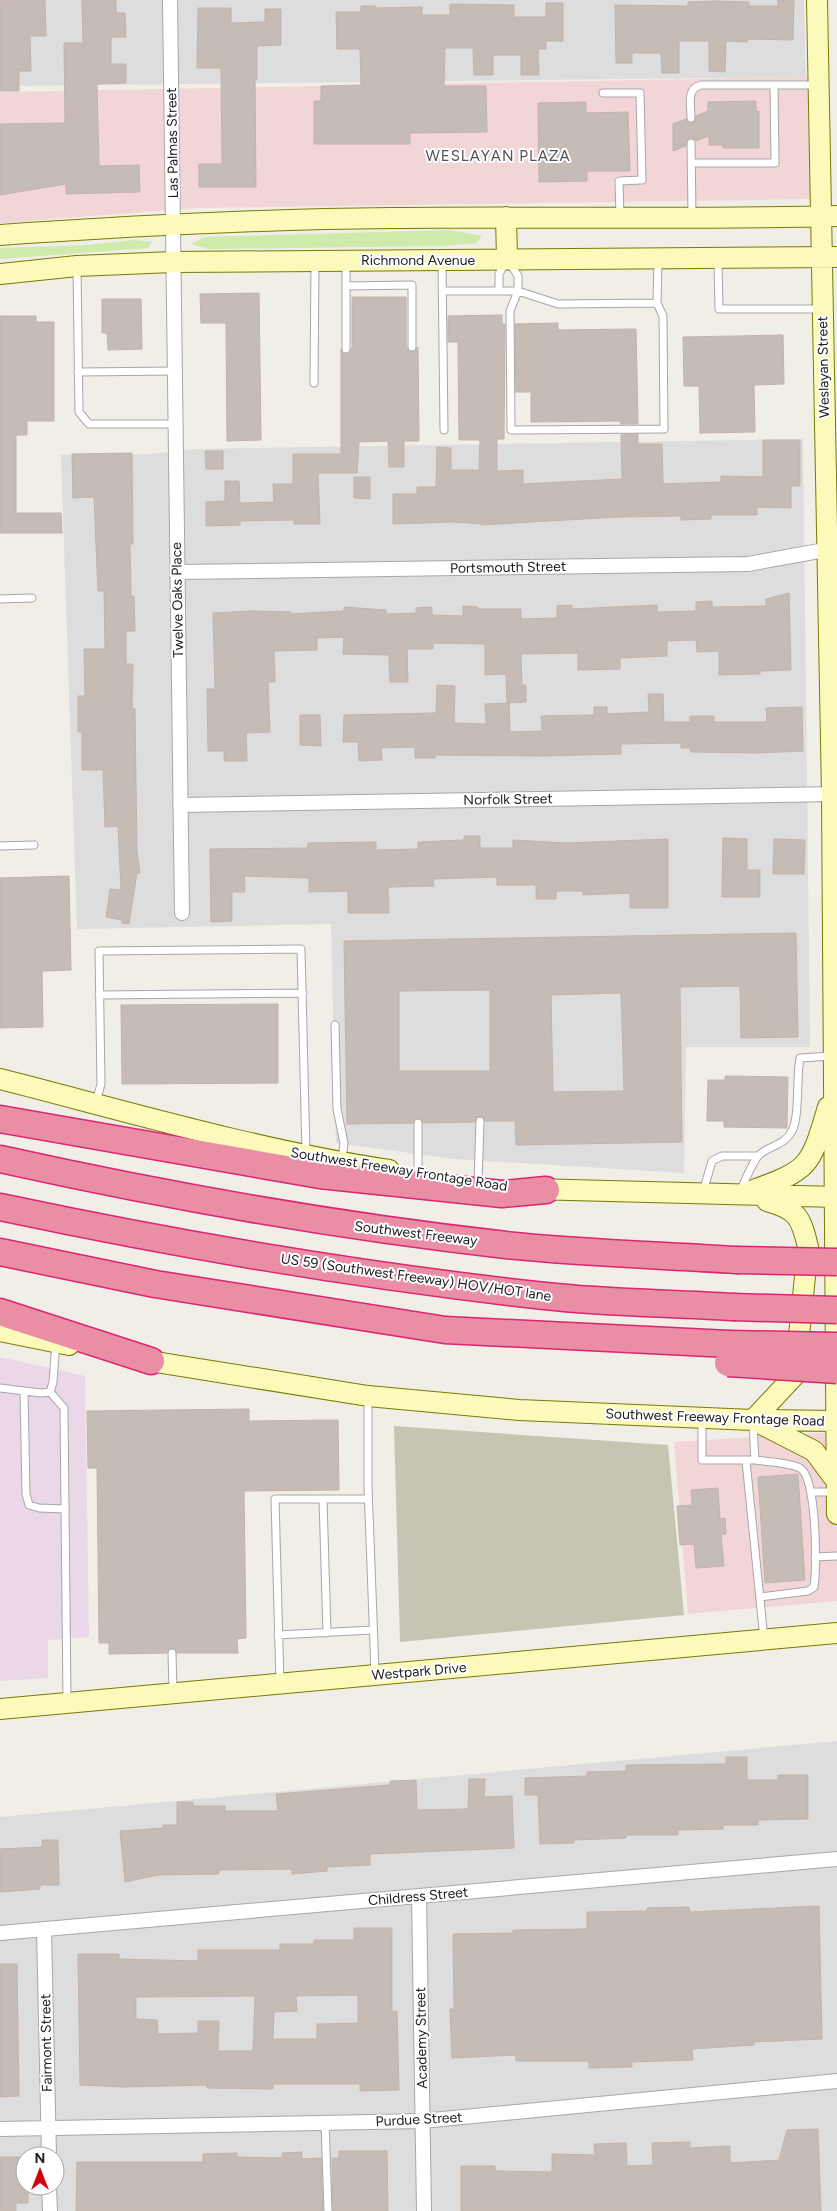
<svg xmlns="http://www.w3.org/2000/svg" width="837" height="2211" viewBox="0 0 837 2211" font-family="Figtree,sans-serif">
	<rect width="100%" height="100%" fill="#f1ede7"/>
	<path fill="#dedddd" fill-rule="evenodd" d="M0,0h804l2,77 -806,9z
		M803,439l7,608h-124l-2,126 -230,-14 -118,-16 -5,-219 -254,5 -16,-474 89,-1 46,-5z
		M837,1741v470h-837v-394zM25,2156h30v30h-30z"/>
	<path fill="#f2d6d7" d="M809,77l1,122 -613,9 -197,15v-131z
		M837,1432v169l-149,13 -14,-172z"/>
	<path fill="#ead8e8" d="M0,1357l85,19 4,261 -41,3v38l-48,3z"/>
	<path fill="#c6c5b2" d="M394,1426l274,19 16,170 -284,27z"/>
	<path fill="#cfebac" d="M450,230l32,6 -5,7 -32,3 -237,3 -17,-5 14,-7z
		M134,240l18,2 -4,6 -148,11v-11l87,-3z"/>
	<path fill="#c6bcb6" stroke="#c3b2a9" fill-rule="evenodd" d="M0,0h45l1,36h-16l1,35h-12v20h-19z
		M82,0h34v13h9l1,24h-15v27h15v19l-29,1 2,82 40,-1 1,27 -74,2v-10l-66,11v-71l65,-1 -1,-80h19z
		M778,0h16l-1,40 -45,-1 -1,3 -21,-1 -1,31 -16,-1v-30h-30v32h-17l-1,-20h-29v10h-16l-1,-58 73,1v-4l27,-1 34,1v4h29z
		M546,3h17v38h-17v8h-8l1,26h-18v-20h-28v20h-19l-1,-27h-28l-1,38h42l1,46 -77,1v11h-96v-43h7v-15l40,-1 -1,-36h-23l-1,-37h25v-6h15v2l46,-1v8h28v-11l64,1v12h32z
		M198,8h33v15l34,-1v-13h16v36l-24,1v34h-2l1,107h-57v-23h23l-1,-96h-24z
		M756,101v11l3,-1v37h-36v-3h-14v-9l-13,5 -3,-3h-4l-3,8 -13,5v-27l13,-5 3,4h4l3,-7 12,-5v-9z
		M586,102v11l42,-1 2,59h-43v10l-48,1 -1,-79z
		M259,293l2,147 -34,1 -1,-118h-25l-1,-29z
		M352,297h54v50l6,5 6,-5 1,94h-15v26h-15l-1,-26 -29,1 -2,31h-39l2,51h-26v-4l-54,1v4l-34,1v-24l19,-1v-20h14l1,22 34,-1 -1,-18h20v-30h48v-105l5,5 6,-6z
		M102,299h39l1,50 -34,1 -1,-17h-5z
		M502,315v9h3l-1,115h-7v32l26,-1v14l99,-5 -1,-44 17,-1v10h24l1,40 58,-2v-6l42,1v-37h37v46h-9v22l-34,-1v8h-46v4l-30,1v-4l-64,1 -136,8v-1l-27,-2 -61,2v-30h24v-7h19l1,-40 14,1v22h28l1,-30h-21l-1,-98h-10v-26z
		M0,316h36v6h18v99h-27v14h-11v78h45l1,20h-62z
		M558,323v7l78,-1 2,95h-17l-1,-3 -89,1v-30h-15l-1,-68z
		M783,335l1,49 -30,1 1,47 -55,1 -1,-47h-15l-1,-49z
		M205,451h18v18h-17z
		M132,453l1,91h-3l1,52h3l1,35h-9v33h7l-1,45h3l2,142 3,22h-3l-8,51 -7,-1v-3l-16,-3 4,-28 11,1 -3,-64 -13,1 -2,-57h-21v-38h-4v-36h7l-1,-47h21l-1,-58h-6l-4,-94 -21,1 -1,-44z
		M354,477h16v22l-16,-1z
		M789,593l2,77 -31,1v3l-41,1v-24l-22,1 -1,-12 -29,1v15l-47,2v11l-42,1v-17l-57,1 1,31h4v17l-19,1 -1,-29 -21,1v-31l-52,-1v6h-26l1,33h-18l-1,-27 -46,-1 1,-17 -27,1v12l-43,1 1,31h-7l2,50 -24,1 1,28h-23v-10h-16l-1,-62h8l-2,-76 39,-2 39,1v2l53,-3v-4l42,3v4l30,-1v-5l16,-1v8l31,1v-10l15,1v2h43v10l36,-1v-12l15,-1v4l85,-4v7l39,-1v-9l16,-1v6l54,-1v-7z
		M437,685l18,1 -1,37 32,1 -1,-20 24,-1 1,29 32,-1 -1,-15 53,-1v-8h13v7l42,-2 -1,-18h15l1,28h26v-6h24v6h53l-1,-14 36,-1 1,44 -44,2 -68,-1 -1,-4h-9v-5l-60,1v10l-78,2 -108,-1v3h-20v-11l-34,1 1,12 -23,1 -1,-19h-15l1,-27 92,-2z
		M300,715h20l1,31 -21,-1z
		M464,836h16v12h33v-8l53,3 102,-4v69h-38v-15l-47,2v-4h-27v8h-20v-14h-39v-8l-64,2 1,7 -46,1 1,26h-41v-22l-39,1v-14l-65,-2 1,16h-13v29l-21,1 -1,-73 98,-1v-5l68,-1v8l42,-1v-7l46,-2z
		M723,838l24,1v31h13v27h-38z
		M774,839l31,1 -1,34h-31z
		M69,876l2,94 -29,1 1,56 -43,1v-150z
		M796,933l2,104 -57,1 -1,-52 -60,1 2,155 -166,3 -1,-24h-30l-4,-5 -5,2 -1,4 -52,1 -5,-5 -5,5 -66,1 -3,-183zM490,990v81h-91v-80zM621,993l3,98 -71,1 -2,-97z
		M278,1004v79l-156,1 -1,-79z
		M725,1076l63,1 -1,51 -63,-1v-6h-17l1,-41h17z
		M249,1409v12l89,-1 1,70 -95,1 2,147 -9,1 1,14h-61l-5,-5 -3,1 -2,4 -58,1v-11h-10l-2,-175h-9l-1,-57z
		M798,1474l7,106 -40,3 -7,-106z
		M718,1488l2,31 5,-1 1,16 -5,1 3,31 -28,2 -2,-24 -14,1 -3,-39 15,-1 -1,-15z
		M726,1757h21v23h31v-5h30v44l-50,1v5h-35v4l-45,1v5h-52v3l-52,2v3l-34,1 -2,-49h-13v-17l62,-2v-4l39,-1v-6l100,-1z
		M469,1779h16l-1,18 28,-1 2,52 -144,6v11l-43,2v4l-35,3v-5l-73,1v4l-61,1 -33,7 -5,-51 43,-3v-3h14v-23h16v4h32v5h53l-2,-17 114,-9v-4l26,-1 1,30 51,-1z
		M42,1840h16l1,45h-19v4l-40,3v-43l42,-2z
		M819,1906l3,133 -68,3v3l-62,4 1,11 -61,2v5l-43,1v-7h-73v-6l-64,3 -2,-49h4l-1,-75 60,-1v-3l74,-1v-17l60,-1v-3l42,-1 1,5z
		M354,1928h38v83h5l2,79 -39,1v-7h-87v5l-66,-1v-3l-84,2 -43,-2 -2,-131h41v5l79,2v-11h82v-6h34v-4h40zM358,1995v28l-41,1v15h-44l1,-27 23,-1 -1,-15zM255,1996l-2,55h-35l1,-30h-21v12l-40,1 -1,-14 -21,-1v-22z
		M0,1964h17l2,132 -19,1z
		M818,2129l3,82h-360v-45h34v5l57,1v-18l43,1 -1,-11 32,-1 1,23 26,-1 -1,-22 38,-1v6l40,-2v17l49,-3 8,-30z
		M339,2151h48l1,60h-55l-1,-53h7z
		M302,2152v7l19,-1 2,53h-247l1,-49h126v-8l34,-1v4l45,1v-5z
		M0,2157h25v29h3v17h-12v8h-16z"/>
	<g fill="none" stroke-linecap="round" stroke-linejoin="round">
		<g stroke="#a7a7a7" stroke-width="9">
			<path id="lane" d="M603,93h37l2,87 -23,1 1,36
				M691,118c0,-14 -5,-29 10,-33h115
				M691,143l1,72
				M692,163h83l-1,-78
				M718,260l1,49h103
				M346,263v86
				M442,263l2,167
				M77,267l2,145 10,12h86
				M346,286l66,-1v62
				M443,291h75l-8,20 1,119 153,-1 -1,-113 -6,-13 1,-43
				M499,291v-17l8,-15 11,17v15l40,13 99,-1
				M78,372l97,-1
				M314,383l1,-122
				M0,599l32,-1
				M0,846l34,-1
				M99,995l204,-2
				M335,1025l2,84 7,34 -2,17
				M96,1102l5,-18 -2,-133 202,-2 5,204
				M418,1175v-52
				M478,1184l2,-63
				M703,1192l9,-31 10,-5h36
				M739,1193c5,-9 13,-31 20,-38 11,-10 25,-9 33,-24 8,-16 4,-53 8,-73l32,-2
				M0,1388l41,5 9,-1 3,-10 3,-39
				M24,1391l2,103 3,11 10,3 26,1 -1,-101 -14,-16
				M368,1398v88l7,186
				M702,1420v40h53l-2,-36
				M755,1460c13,2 33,2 45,8 17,9 17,100 14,119l-6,4 -48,6
				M746,1461l18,178
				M812,1492h22
				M323,1499l4,134
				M65,1509l2,192
				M815,1557l22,-1
				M278,1635l94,-5
				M172,1653l1,37
				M280,1683l-5,-184h93
				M325,2122l3,89"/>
		</g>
		<g stroke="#a7a7a7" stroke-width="16">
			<path id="street" d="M170,0l12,913
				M177,572l571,-8 88,-16
				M180,805l657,-11
				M419,1896l5,315
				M44,1929l5,227
				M0,1933l837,-74
				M0,2129l422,-8 415,-40
				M49,2186l1,25"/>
		</g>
		<g stroke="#777c03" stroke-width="22">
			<path id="secondary" d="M817,0l15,794 5,720
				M506,217l1,42
				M0,235c130,-9 260,-16 391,-17 149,-2 297,2 446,-2
				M0,274l77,-8 96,-4 664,-5
				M0,1079c129,33 257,71 389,91
				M532,1189l305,8
				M751,1191c60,-22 59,-24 77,-84
				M0,1331l69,14
				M137,1359l231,37 151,14 234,10 84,1
				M753,1420l42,-45 13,-128c-7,-30 -11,-38 -41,-46
				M759,1423l55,28 23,31
				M0,1709l837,-76"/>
		</g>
		<g stroke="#df2470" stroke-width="29">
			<path id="highway" d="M0,1119l320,56 182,19 44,-4
				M0,1159c167,37 336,67 506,86 76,8 153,10 230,15
				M0,1207c179,38 362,69 545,89 62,7 126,7 188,11
				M0,1252l155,32 290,46 284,14
				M0,1312l151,49"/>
		</g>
		<use href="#lane" stroke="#fff" stroke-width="7"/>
		<use href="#street" stroke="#fff" stroke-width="14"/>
		<use href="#secondary" stroke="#fbfabb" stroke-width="20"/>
		<use href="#highway" stroke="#e98ea5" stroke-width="26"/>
		<g stroke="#df2470" stroke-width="29" stroke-linecap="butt">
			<path id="highway-bridge" d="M736,1260l101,2
				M733,1307l104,3
				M729,1344l108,2
				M728,1363l109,7"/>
		</g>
		<use href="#highway-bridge" stroke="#e98ea5" stroke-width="26"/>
	</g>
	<g text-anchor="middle" stroke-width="4" stroke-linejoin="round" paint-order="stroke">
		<g font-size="14" fill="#202020" stroke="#fff">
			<text transform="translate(172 143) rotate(-91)" y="5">Las Palmas Street</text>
			<text x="418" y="265">Richmond Avenue</text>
			<text transform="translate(823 367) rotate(-91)" y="5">Weslayan Street</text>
			<text transform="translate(508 567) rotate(-1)" y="5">Portsmouth Street</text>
			<text transform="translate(177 600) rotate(-91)" y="5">Twelve Oaks Place</text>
			<text transform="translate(508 799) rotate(-1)" y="5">Norfolk Street</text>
			<text transform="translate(399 1169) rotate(9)" y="5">Southwest Freeway Frontage Road</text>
			<text transform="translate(416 1233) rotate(7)" y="5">Southwest Freeway</text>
			<text transform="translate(416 1277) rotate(8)" y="5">US 59 (Southwest Freeway) HOV/HOT lane</text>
			<text transform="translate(715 1417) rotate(2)" y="5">Southwest Freeway Frontage Road</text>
			<text transform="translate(419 1671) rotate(-5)" y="5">Westpark Drive</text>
			<text transform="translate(418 1896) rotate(-5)" y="5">Childress Street</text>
			<text transform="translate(421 2038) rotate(-91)" y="5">Academy Street</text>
			<text transform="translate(46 2043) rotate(-91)" y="5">Fairmont Street</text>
			<text transform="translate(419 2119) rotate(-3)" y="5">Purdue Street</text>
		</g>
		<g font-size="15" letter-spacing="1" fill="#535353" stroke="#fff">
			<text x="498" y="161">WESLAYAN PLAZA</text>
		</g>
	</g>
	<g transform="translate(40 2171)"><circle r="24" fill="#ffffff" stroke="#a6a6a6"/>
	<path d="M0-4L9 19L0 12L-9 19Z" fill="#d1000e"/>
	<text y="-8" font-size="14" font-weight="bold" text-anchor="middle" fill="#202020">N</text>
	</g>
</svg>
